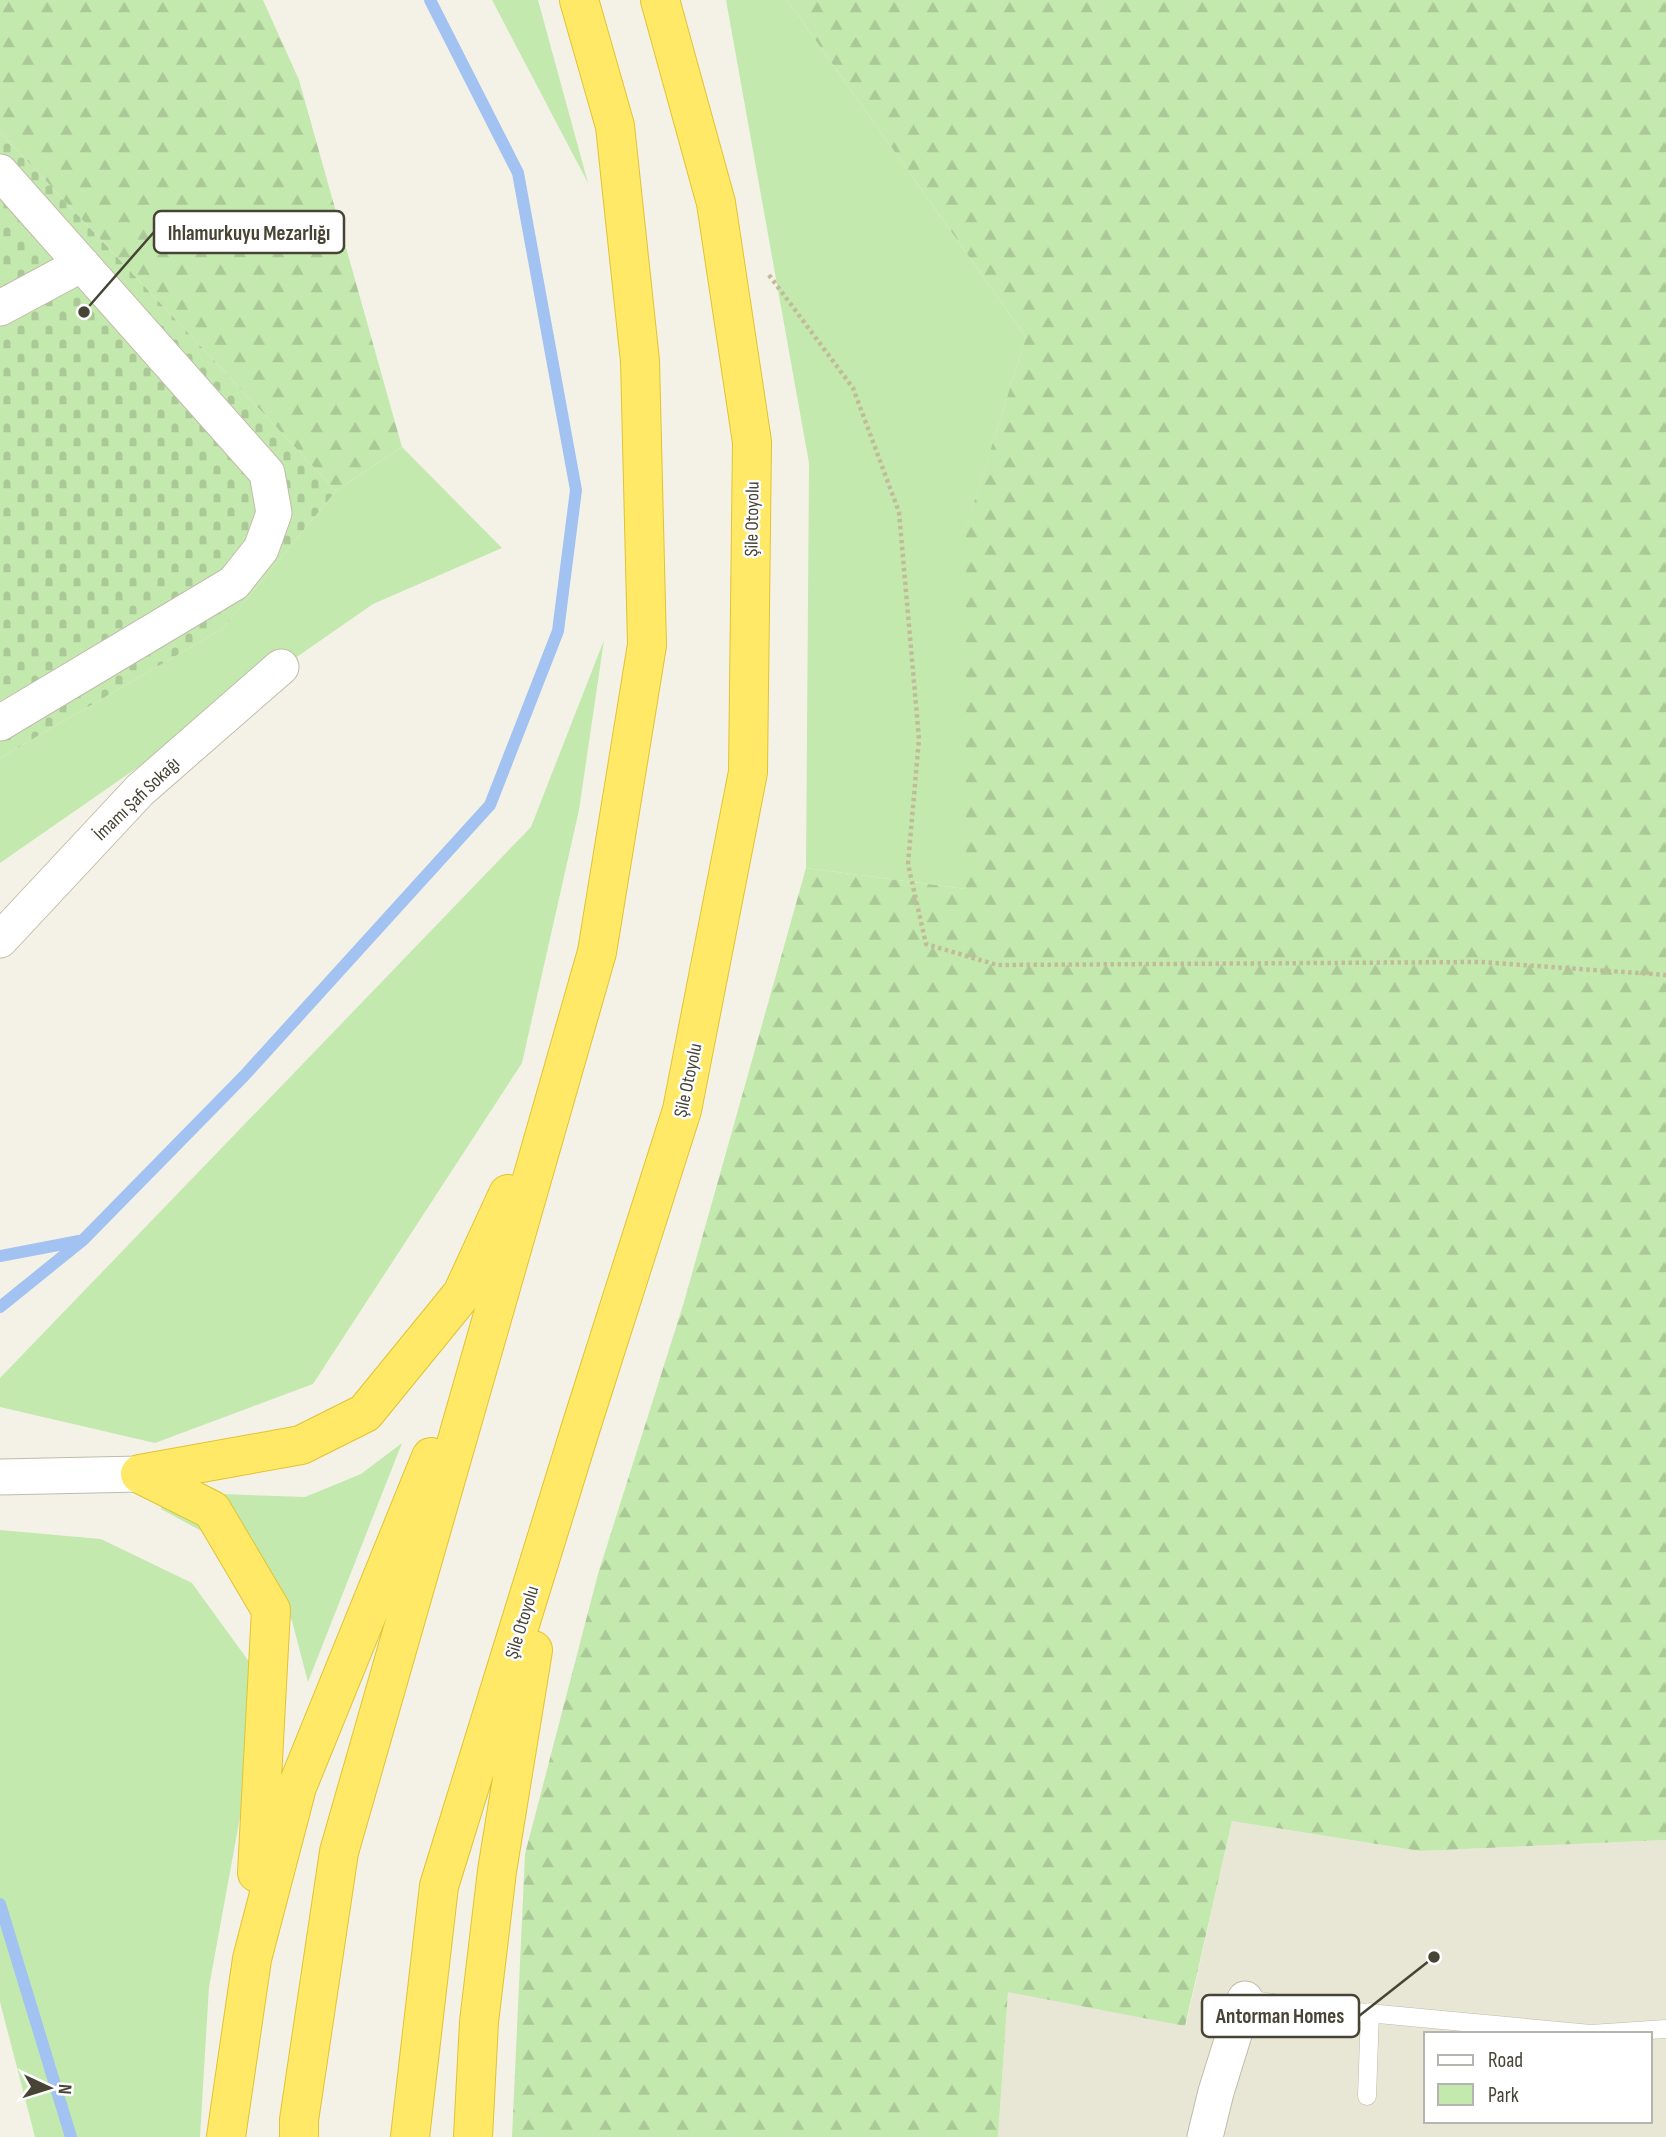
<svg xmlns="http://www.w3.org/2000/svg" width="1666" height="2137" viewBox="0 0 1666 2137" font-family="'Sofia Sans Condensed',sans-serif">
	<defs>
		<pattern id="forest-firs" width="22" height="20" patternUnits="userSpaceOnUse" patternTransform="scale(1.75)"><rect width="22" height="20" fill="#c4e9af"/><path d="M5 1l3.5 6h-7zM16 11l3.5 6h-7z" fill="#aac997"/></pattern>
		<pattern id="cemetery-stones" width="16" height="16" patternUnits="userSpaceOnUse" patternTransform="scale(1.75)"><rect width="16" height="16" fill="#c4e9af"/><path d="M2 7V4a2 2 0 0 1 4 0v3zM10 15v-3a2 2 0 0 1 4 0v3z" fill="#aac997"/></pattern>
	</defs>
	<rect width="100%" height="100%" fill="#f4f2e7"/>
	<path fill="#e8e6d5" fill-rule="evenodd" d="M1232,1821l188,30 246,-11v297h-668l10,-146 178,34zM1426,2034h224v87h-224z"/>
	<path fill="#c4e9af" d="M492,0h46l50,183z
		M726,0h61l239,337 -60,192v360l-160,-21 3,-405z
		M402,447l100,101 -129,56 -373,259v-105l222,-129 114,-138z
		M604,640l-25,170 -57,253 -209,321 -158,59 -155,-36v-29l531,-551z
		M402,1443l-94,239 -16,-61 -30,-57 -101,-55 6,-17 138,5 56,-23z
		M0,1530l101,9 91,44 58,80 3,83 -44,241 -9,150h-165l-35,-135z"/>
	<path fill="url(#forest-firs)" d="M0,0h263l36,80 103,367 -66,44 -336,-359z
		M787,0h879v1840l-246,11 -188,-30 -47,205 -177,-34 -10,145h-486l13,-283 73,-280 86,-272 122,-434 160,21v-361l60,-191z"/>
	<path fill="url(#cemetery-stones)" d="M0,132l336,359 -114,138 -222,129z"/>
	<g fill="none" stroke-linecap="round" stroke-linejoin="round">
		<path stroke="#a2c2f2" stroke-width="12" d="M0,1256l79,-15
			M0,1307l83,-67 161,-164 246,-271 68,-174 18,-141 -58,-317 -88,-173
			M0,1904l71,233"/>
		<g stroke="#c0bca9" stroke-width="19">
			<path id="lane" d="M1245,1999l48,7 298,28 75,-5
				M1367,2096l3,-84"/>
		</g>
		<g stroke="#c0bca9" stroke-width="37">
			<path id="street" d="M0,172l267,301 7,40 -13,36 -27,34 -234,140
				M0,308l82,-44
				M0,940l140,-150 141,-123
				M0,1477l140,-3
				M1205,2137l11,-45 29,-93"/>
		</g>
		<g stroke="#e1c334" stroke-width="40">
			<path id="highway" d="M140,1474l161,-29 64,-32 97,-119 46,-100
				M140,1474l72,36 59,100 -14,263
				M226,2137l26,-178 45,-172 134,-330
				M299,2137v-17l40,-268 258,-900 50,-307 -7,-284 -25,-235 -36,-126
				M410,2137l29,-251 142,-459 101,-317 66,-338 4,-330 -36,-239 -56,-203
				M473,2137l6,-115 18,-151 36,-221"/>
		</g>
		<path stroke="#c2bb9a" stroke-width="4.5" stroke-dasharray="3.5 3.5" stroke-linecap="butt" d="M769,275l84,113 46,124 20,227 -11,125 18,80 71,21 483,-3 186,13"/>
		<use href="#lane" stroke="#fff" stroke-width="18"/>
		<use href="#street" stroke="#fff" stroke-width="35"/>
		<use href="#highway" stroke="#ffe967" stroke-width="38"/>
	</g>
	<g text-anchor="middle" stroke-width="5" stroke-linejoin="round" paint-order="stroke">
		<g font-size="19" fill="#474436" stroke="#fff">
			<text transform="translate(751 519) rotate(-89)" y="7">Şile Otoyolu</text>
			<text transform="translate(136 798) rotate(-44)" y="7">İmamı Şafi Sokağı</text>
			<text transform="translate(687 1080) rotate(-78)" y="7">Şile Otoyolu</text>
			<text transform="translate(521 1622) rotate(-73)" y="7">Şile Otoyolu</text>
		</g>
	</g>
	<path fill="none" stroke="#474436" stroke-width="2.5" d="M84 312L154 232M1434 1957L1359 2016"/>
	<g fill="#474436" stroke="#fff" stroke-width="2.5">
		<circle cx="84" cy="312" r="7"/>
		<circle cx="1434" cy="1957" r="7"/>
	</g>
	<g fill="#fff" stroke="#474436" stroke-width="2.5">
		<rect x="154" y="211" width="190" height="42" rx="7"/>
		<rect x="1202" y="1995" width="157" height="42" rx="7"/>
	</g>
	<g font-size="21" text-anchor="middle" font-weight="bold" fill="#474436">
		<text x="249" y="240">Ihlamurkuyu Mezarlığı</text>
		<text x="1280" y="2023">Antorman Homes</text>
	</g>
	<rect x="1424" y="2032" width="228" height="91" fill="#ffffff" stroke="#b5b4af" stroke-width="2"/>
	<rect x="1438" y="2055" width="35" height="10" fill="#ffffff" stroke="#b5b4af" stroke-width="2"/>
	<text x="1488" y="2067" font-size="21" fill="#474436">Road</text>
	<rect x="1438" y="2084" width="35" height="21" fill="#c4e9af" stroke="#b5b4af" stroke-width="2"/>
	<text x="1488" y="2102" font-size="21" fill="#474436">Park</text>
	<g transform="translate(49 2088) rotate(94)" stroke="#ffffff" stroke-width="5" paint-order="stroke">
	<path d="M0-5L12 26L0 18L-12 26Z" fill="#474436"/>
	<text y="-10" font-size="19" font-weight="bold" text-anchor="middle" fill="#474436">N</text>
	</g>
</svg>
